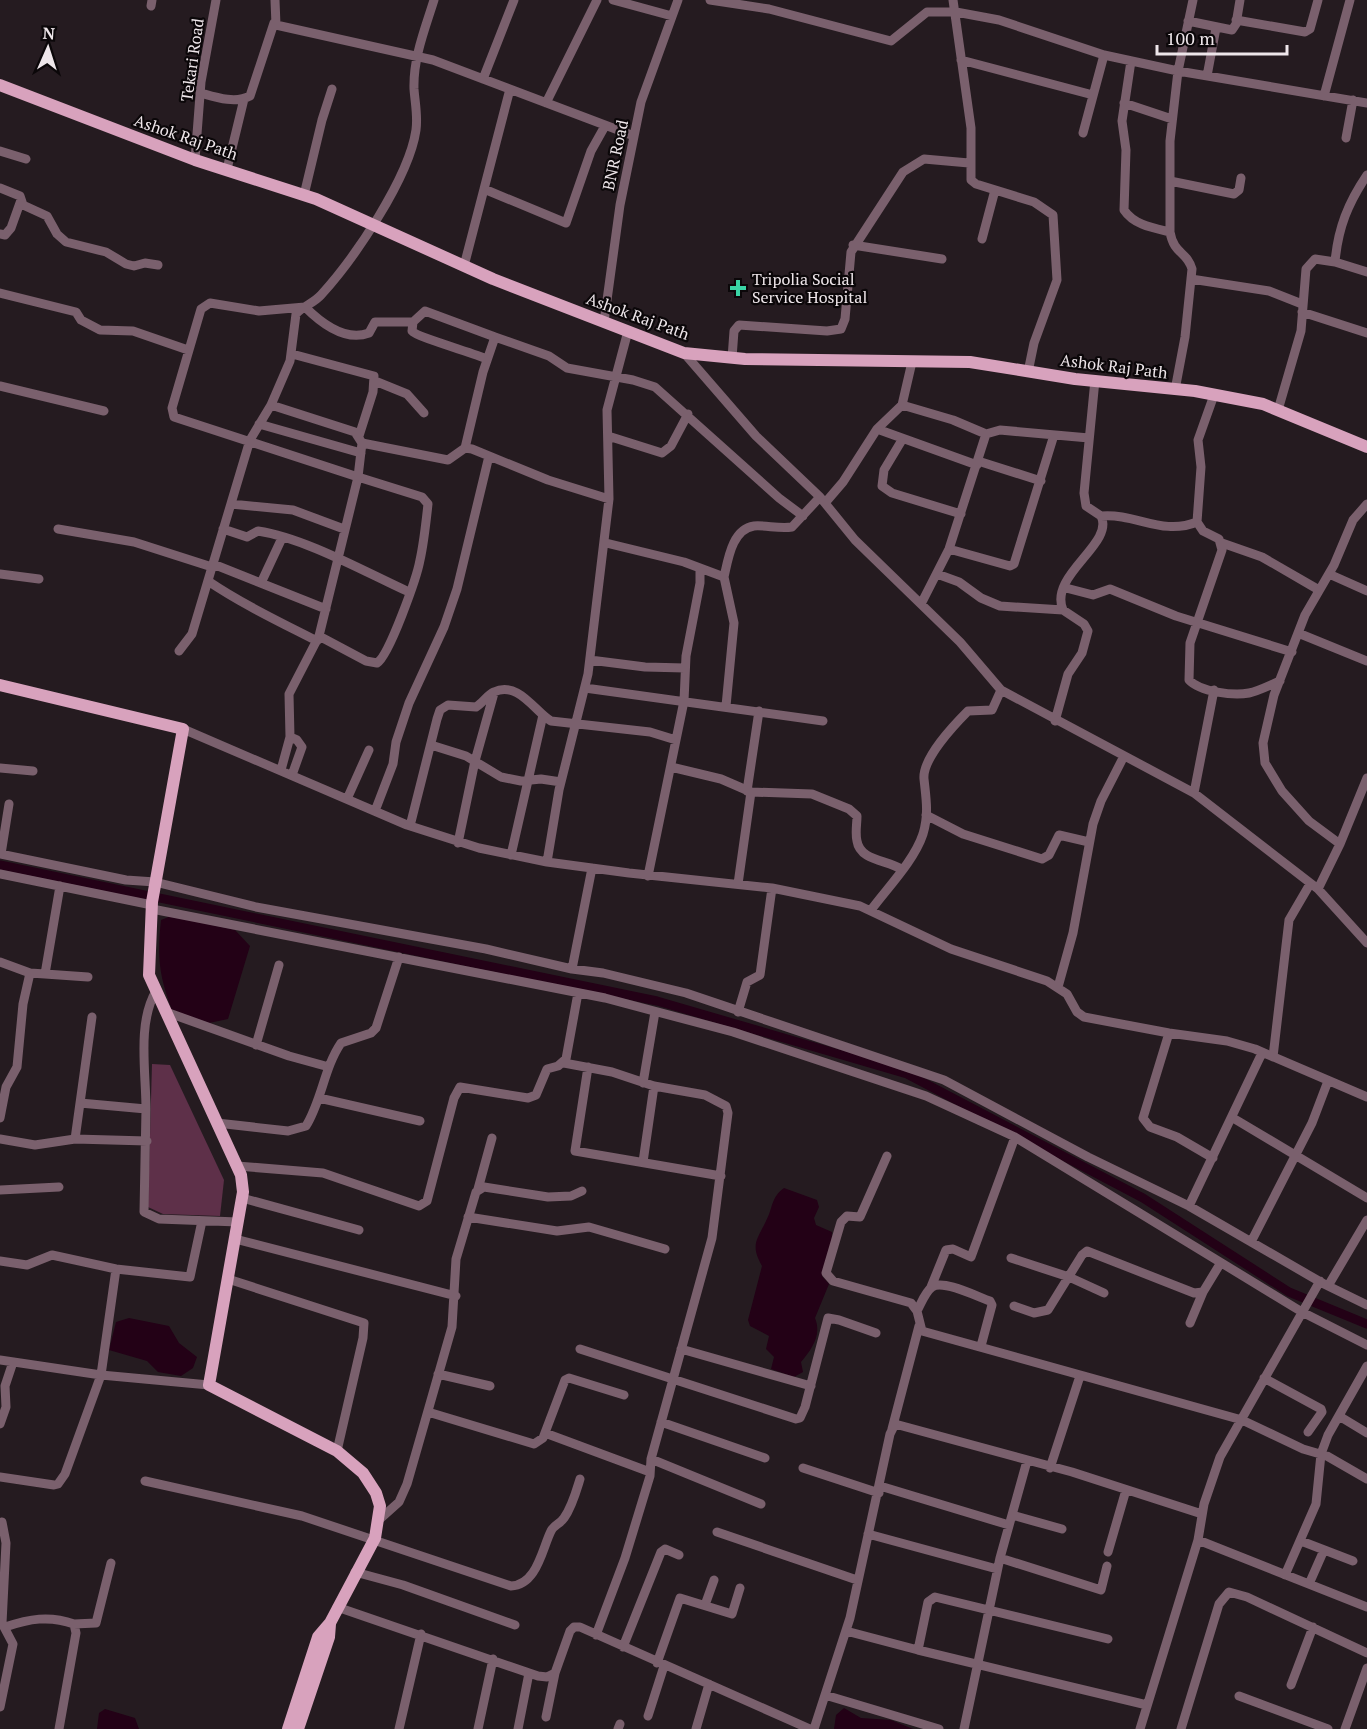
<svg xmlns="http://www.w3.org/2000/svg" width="1367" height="1729" viewBox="0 0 1367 1729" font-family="'PT Serif',serif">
	<rect width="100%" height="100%" fill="#251b20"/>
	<path fill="#5e3049" d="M152,1064l18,1 54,115 -4,36 -57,-2 -15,-7z"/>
	<path fill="#230116" d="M171,916l64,14 15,16 -22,73 -19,4 -37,-13c-13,-34 -15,-53 -11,-90z
		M784,1188l33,12 2,7 -5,11 2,7 16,7 -1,23 -9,21 7,8 -14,34c7,17 -3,31 -14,44l2,10 -9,5 -23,-8 3,-12 -8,-8 3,-13 -19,-10 -2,-6 14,-54c-12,-21 -5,-26 4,-45 7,-13 5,-24 18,-33z
		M129,1318l40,8 10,17 18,14 -4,11 -12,8 -23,-4 -11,-11 -38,-11 7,-28z
		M844,1708l17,10 30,2 22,9h-79l2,-14z
		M105,1709l30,9 4,11h-42l2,-16z"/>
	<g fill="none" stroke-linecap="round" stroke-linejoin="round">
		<path stroke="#230116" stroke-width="9" d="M0,865l657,136 250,73 236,124 146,94 78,32"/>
		<path stroke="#7a606d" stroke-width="9" d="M275,0l1,25 157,35 201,76
			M613,0l59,16
			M710,0l59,9 122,32 36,-29h29l43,8 105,35 74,16 189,32
			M953,0l18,128v52l5,4 58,18 19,13 4,65 -23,63 -6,29
			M151,6l1,-6
			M1236,20l69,12 5,-3 8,-29
			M1188,21l44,9 4,-6 4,-24
			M961,60l132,35
			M1131,61l-9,60 4,29 -2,60c10,15 29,18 46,22
			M1207,76l9,-48
			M483,79l31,-79
			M201,93c14,4 34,11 49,3l24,-73
			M1324,96l26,-96
			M546,103l51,-103
			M1124,103l48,16
			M1083,133l21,-78
			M1346,138l7,-38
			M0,151l26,8
			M195,160l6,-78 15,-82
			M227,169l17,-70
			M1170,181l64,13 5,-4 2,-12
			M0,188l20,8 3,9 24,11 10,18 9,8 40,10 20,12 8,2 11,-3 13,2
			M484,189l82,34 25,-72 14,-25
			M304,195l18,-75 10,-31
			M0,234l5,1 6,-7 10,-28
			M982,239l13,-49
			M853,245l89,14
			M1335,262l32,10
			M464,266l46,-177
			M1191,279l78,12 33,13
			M0,293l76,19 5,8 19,10 33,1 55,19
			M1302,312l65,21
			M413,322l-1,9c4,6 62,22 75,28
			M604,322l16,-117 21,-103 37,-102
			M495,337l54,19 18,12 66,12 22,7 124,111 24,18
			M684,353l72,83 64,61 35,43 105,102 41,48 193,103 124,96 49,54
			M292,354l82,22 -1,16 -14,44
			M732,358l2,-27 5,-6 88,6 14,-2 4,-10 6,-67 52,-80 21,-13 45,4
			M375,381l32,13 17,19
			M0,386l104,25
			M1175,390l10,-53 7,-68c-5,-18 -18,-14 -22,-37v-91l8,-70 15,-71
			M1214,395l-16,45 3,27 -4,55 6,9 16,8 3,11 -32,93 -1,37c11,12 45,16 60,13 10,-2 21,-8 31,-12
			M271,405l84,27 7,11 -4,34 64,20 6,7c-2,18 -4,38 -8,56 -3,17 -31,96 -43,103l-11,-2 -47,-25
			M902,405l51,15 33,14
			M1278,410l23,-79 5,-62 9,-10 20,3c3,-34 13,-59 32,-87
			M259,424l102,29
			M877,429l100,36
			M608,436l54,17 9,-7 17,-32
			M902,440l-18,30 -2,16 10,7 69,21
			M362,443l86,17 17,-12 7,1 76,31 61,19
			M978,461l63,20
			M825,503l18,-21 34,-53 25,-24 10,-43
			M231,504l62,6 51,19
			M1101,516c35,-3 61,20 96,6
			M58,529l76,13 78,25
			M223,529l24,8 11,-6c47,7 107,41 151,61
			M606,543l78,19 40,15 10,46 -8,83
			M1222,543l40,14 57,33
			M949,549l61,17 4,-2 40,-129
			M213,564l113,45
			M0,574l39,5
			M937,574l22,8 22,16 19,8 63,4
			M1329,574l38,17
			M724,577c4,-17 8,-48 30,-51 12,-1 25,3 38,1l28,-30
			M208,581c34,23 72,41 109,60
			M261,583l21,-45
			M1066,588l27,7 17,-6 66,27 116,36
			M921,604l28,-55 37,-115 14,-4 89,8
			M1298,633l69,28
			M179,651l13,-17 58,-194 21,-35 19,-44 6,-47c7,-8 18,-11 25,-19 33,-36 88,-117 95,-165 2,-14 -1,-27 -2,-41 -1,-31 11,-60 20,-89
			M590,660l55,7 40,1
			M585,688l238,33
			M1055,721l13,-47 14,-21 6,-22 -4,-7 -21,-14c-15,-35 52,-66 38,-94l-15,-10 -2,-13 11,-113
			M183,729l224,96 72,23 68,14 82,11 143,15 88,18 91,43 96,32 20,13 10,18 7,5 85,16 58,8 28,8 112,48
			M290,737l7,3 5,7 -10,28
			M431,745l35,11 35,21 20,4 20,-2 20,3
			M671,767l50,12 30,13 61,2 37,15 8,7c0,8 -2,17 0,25 3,20 31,19 44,28
			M0,768l33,3
			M281,770l9,-33 -1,-43 30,-58 39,-159 -184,-60 -2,-9 29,-99 9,-6 49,8 46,-4c15,15 40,35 64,26l6,-11h38l12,-11 70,26 -12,35 -18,76
			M747,791l12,-80
			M1194,793l20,-103
			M347,799l22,-49
			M375,811l18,-47 3,-22 13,-39 35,-76 13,-38 32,-133
			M926,815l37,19 79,25 7,-4 10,-20 30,7
			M410,826l27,-107 3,-9 8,-5 28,2c7,-4 11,-12 18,-15 24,-12 42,21 57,29l99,11 26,8
			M458,843l17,-82 19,-68
			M1340,844l-31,-23 -27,-30 -17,-28 -2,-20 11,-48 31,-80 29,-50 19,-45 14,-16
			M0,854l126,26 29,2 101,25 230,42 86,20 31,4 83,20 258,87 144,77 101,49 135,78 43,21
			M1,854l8,-50
			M511,855l32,-140
			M547,862l12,-72 29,-116 21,-175 -2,-89 21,-79
			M0,874l152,31
			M648,876l36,-175 2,-45 14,-73v-13
			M738,884l13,-92
			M1318,889l22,-45 27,-66
			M152,909l453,89 128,34 193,64 89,41 287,175 65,33
			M871,910c17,-23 43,-49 52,-76 6,-20 3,-36 1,-55 -2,-20 30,-54 44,-68l24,-1 9,-20
			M0,962l30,11
			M572,969l20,-101
			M45,974l43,3
			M1058,987l15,-54 20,-109 8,-23 22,-43
			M166,1012l123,44 40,11
			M738,1012l9,-30 13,-7 12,-87
			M92,1017l-12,86 66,6c0,-37 -9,-86 10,-118
			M1169,1033l-26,85 7,9 27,10 36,21
			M256,1045l23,-80
			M1273,1057l16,-137 21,-36
			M564,1063l48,9 42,14 51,9 21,11 2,7 -16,125 -61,221 -1,17 -25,82 -29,77
			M588,1067l-13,84 146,25
			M643,1083l12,-71
			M319,1098l101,23
			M80,1103l-5,36 72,2
			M146,1109l-2,103 15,7 79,3
			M0,1118l6,-31 11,-20 6,-63 7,-31 15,1 15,-88
			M1233,1118l134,80
			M217,1123l71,8 18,-5c16,-26 18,-58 35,-83l30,-10 5,-5 23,-71
			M0,1139l35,6 40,-6
			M887,1156l-27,61 -13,-1 -6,6 -15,51 7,8 78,22 6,8 5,20 320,89 61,29 24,7 40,23
			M643,1162l11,-76
			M237,1166l86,7 96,33 8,-5 27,-103 6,-11 68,11 8,-3 11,-26 11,-3 8,-7 12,-66
			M478,1189l14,-51
			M0,1190l59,-3
			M242,1198l117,32
			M1189,1206l73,-153
			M468,1217l89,14 32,-4 76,22
			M235,1239l221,57
			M1251,1242l61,-119 16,-42
			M1011,1258l58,19 35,16
			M0,1261l27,4 25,-10 64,14 74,8 12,-56
			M228,1279l136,44 -1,15 -26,113
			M1328,1286l39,-66
			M931,1287l15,-37 7,-1 18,8 44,-120
			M1014,1306l20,7 14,-3 34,-55 5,-4 107,42 9,-1 17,-28
			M917,1311c4,-7 8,-19 15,-24 11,-8 46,10 58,14l2,4 -11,41
			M1190,1323l13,-31
			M580,1349l216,70 4,-1 5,-11 23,-89 11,2 37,13
			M681,1349l130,37
			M0,1360l101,15 108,10
			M438,1374l52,12
			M1264,1378l57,31 1,3 -14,20
			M428,1412l106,32 9,-6 22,-58 4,-2 55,17
			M1339,1416l28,17
			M661,1422l104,36
			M0,1424l6,-17 -1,-21 8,-24
			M892,1429l27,-103
			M545,1433l105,39
			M651,1459l110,45
			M1027,1461l-27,97 101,32 6,-24
			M803,1468l76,25
			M1050,1468l30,-92
			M0,1477l54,8 4,-1 7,-10 36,-99 15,-106
			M145,1481l157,35 209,70c26,-1 31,-37 40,-55 3,-6 9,-7 13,-13 8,-11 12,-26 16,-39
			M880,1486l129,39
			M1012,1515l50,14
			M380,1519l19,-17 8,-18 45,-157 4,-68 20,-67 8,-5 64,10 23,-1 11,-5
			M717,1532l140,48
			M868,1534l129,35
			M1198,1540l169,67
			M1301,1541l52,20
			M1108,1552l18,-62
			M355,1572l48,13 112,40
			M1285,1575l31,-71 5,-50 7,-19 39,-69
			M1309,1584l15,-34
			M705,1605l9,-25
			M337,1607l201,69 9,1 8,-4 15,-42 4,-4h6l230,102
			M74,1624l22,-1 15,-60
			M5,1627c24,-8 44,-12 69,-3l2,9 -17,96
			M846,1631l72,19 10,-48 7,-5 173,42
			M623,1647l38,-95 4,-3 14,6
			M918,1650l229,55
			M657,1663l23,-65 52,16 8,-26
			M1291,1685l22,-58
			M825,1695l114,34
			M1239,1696l89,33
			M0,1707l13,-63 -11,-21 4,-80 -4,-21
			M648,1716l16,-50
			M546,1717l9,-44
			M399,1729l22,-95
			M478,1729l15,-70
			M518,1729l11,-56
			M618,1729l2,-5
			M696,1729l13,-45
			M814,1729l36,-111 40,-184 5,-10 177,48 130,42
			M964,1729l36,-171
			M1140,1729l58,-189 6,-36 16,-47 100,-176
			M1181,1729l38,-125 10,-12 18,5 120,56
			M1345,1729l22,-61"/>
		<path stroke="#d8a2bd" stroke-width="12" d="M0,85l195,75 121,39 177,80 191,74 61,6 225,3 105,17 120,12 68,13 104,43
			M0,685l183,44 -31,173 -3,73 92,200 2,17 -34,193 128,66 26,22 13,20 4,13 -5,32 -45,85 -12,14 -30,92
			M298,1729l31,-92 1,-13"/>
	</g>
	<path fill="#3ad4a5" stroke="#0b0709" stroke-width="2" d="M735 279h6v6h6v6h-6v6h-6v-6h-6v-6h6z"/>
	<g text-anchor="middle" stroke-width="4.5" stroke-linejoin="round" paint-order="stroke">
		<g font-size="16" fill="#eee6ea" stroke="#0b0709">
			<text transform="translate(192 60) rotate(-82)" y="6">Tekari Road</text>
			<text transform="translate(186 137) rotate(19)" y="6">Ashok Raj Path</text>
			<text transform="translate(615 155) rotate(-78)" y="6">BNR Road</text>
			<text transform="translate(638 316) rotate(20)" y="6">Ashok Raj Path</text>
			<text transform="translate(1114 366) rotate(7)" y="6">Ashok Raj Path</text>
		</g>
		<g font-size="16" fill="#eee6ea" stroke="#0b0709" text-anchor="start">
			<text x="752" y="285">Tripolia Social<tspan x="752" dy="18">Service Hospital</tspan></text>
		</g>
	</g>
	<g transform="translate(48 48) rotate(3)" stroke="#0b0709" stroke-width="4.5" paint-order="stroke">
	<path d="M0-4.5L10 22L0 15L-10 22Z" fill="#eee6ea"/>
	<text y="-9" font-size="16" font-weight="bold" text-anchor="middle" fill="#eee6ea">N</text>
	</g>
	<path d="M1157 45v9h130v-9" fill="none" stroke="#eee6ea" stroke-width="3"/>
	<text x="1166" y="45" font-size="18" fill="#eee6ea" stroke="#0b0709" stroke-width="4.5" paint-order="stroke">100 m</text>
</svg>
